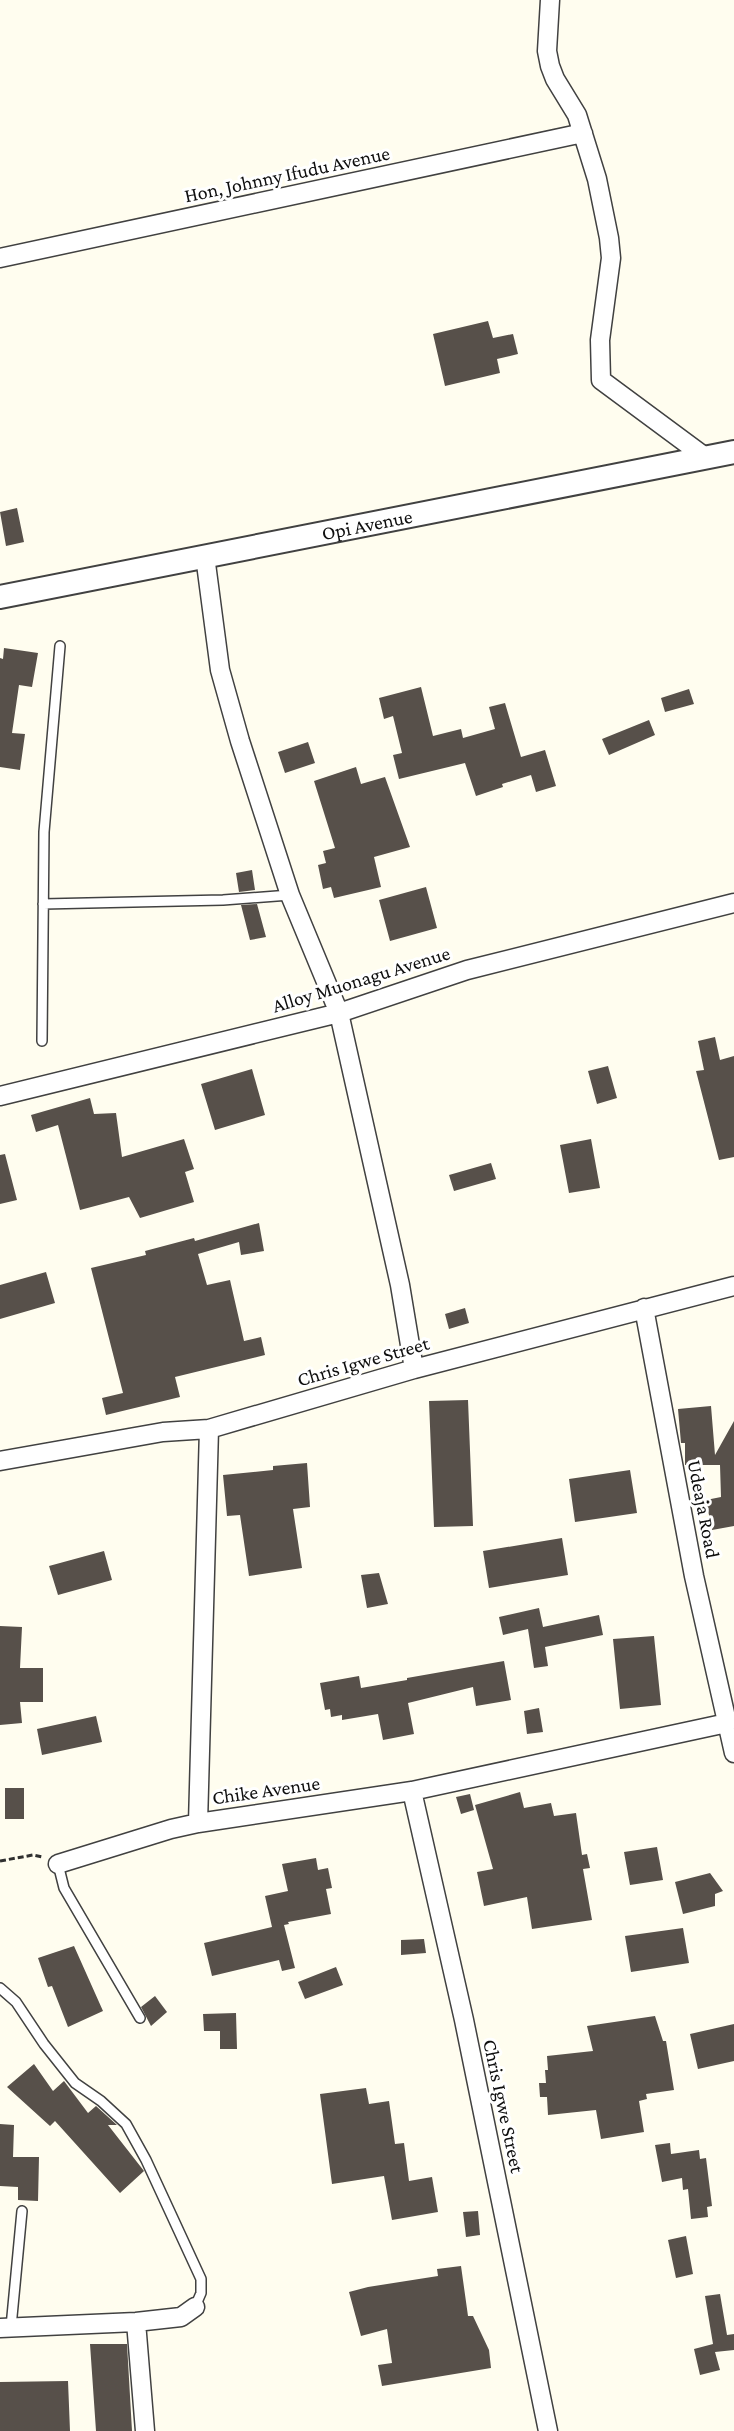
<svg xmlns="http://www.w3.org/2000/svg" width="734" height="2431" viewBox="0 0 734 2431" font-family="'Crimson Pro',serif">
	<rect width="100%" height="100%" fill="#fffdef"/>
	<path fill="#57504a" d="M488,321l5,17 20,-4 5,20 -21,5 3,14 -55,13 -12,-52z
		M17,508l7,34 -18,4 -6,-34z
		M4,648l34,5 -6,34 -13,-2 -7,48 13,1 -5,36 -20,-3v-109l3,1z
		M421,687l12,49 28,-7 2,9 32,-9 -6,-22 16,-4 16,54 24,-7 11,36 -20,6 -5,-17 -29,9 1,3 -27,9 -11,-33 -66,16 -6,-24 9,-2 -9,-37 -9,3 -5,-21z
		M689,689l5,15 -29,8 -4,-14z
		M649,720l6,15 -46,20 -7,-16z
		M308,742l7,21 -30,10 -7,-21z
		M356,767l5,17 24,-7 25,70 -36,10 7,30 -47,11 -3,-11 -8,2 -5,-24 8,-2 -3,-12 12,-3 -21,-67z
		M252,870l3,20 -16,2 -3,-19z
		M426,887l11,41 -47,13 -11,-41z
		M257,904l9,33 -16,3 -9,-35z
		M715,1037l5,23 14,-4v101l-15,3 -23,-89 8,-1 -6,-29z
		M608,1066l9,32 -20,6 -9,-33z
		M252,1069l13,46 -50,15 -14,-46z
		M90,1098l4,16 22,-1 6,44 62,-18 10,30 -9,3 9,30 -54,16 -11,-21 -49,13 -22,-85 -22,7 -5,-17z
		M591,1139l9,49 -31,5 -9,-48z
		M5,1154l12,46 -17,4v-49z
		M491,1163l5,16 -42,12 -5,-16z
		M259,1223l5,28 -23,4 -2,-13 -41,12 9,31 23,-5 14,61 17,-4 4,18 -90,22 5,20 -74,18 -4,-17 21,-5 -32,-125 55,-13 -1,-4 49,-13 1,3z
		M46,1272l9,31 -55,16v-34z
		M465,1308l4,15 -20,6 -4,-15z
		M468,1400l5,126 -39,1 -5,-126z
		M711,1406l4,49 19,-34v105l-22,4 -6,-30 15,-3 -1,-32h-35v-22h-4l-3,-34z
		M307,1463l3,44 -17,2 9,59 -53,8 -9,-61 -13,1 -4,-41 50,-5v-4z
		M630,1470l7,43 -62,9 -6,-43z
		M562,1538l6,37 -79,13 -6,-37z
		M104,1551l8,29 -54,15 -9,-29z
		M379,1573l9,31 -21,4 -6,-33z
		M539,1608l4,19 56,-12 4,20 -58,12 3,19 -14,2 -6,-39 -25,6 -4,-18z
		M0,1626l22,1 -2,41h23v34h-23l2,21 -22,2z
		M654,1636l7,69 -41,4 -7,-70z
		M504,1661l7,39 -35,6 -3,-19 -65,16 6,31 -31,6 -5,-26 -36,6v-5l-11,2 -1,-8 -5,1 -5,-27 39,-7 2,12 46,-8v-2z
		M539,1708l4,24 -16,2 -3,-23z
		M96,1716l6,26 -60,13 -5,-26z
		M5,1788h19v31h-19z
		M520,1792l4,16 27,-5 3,13 22,-3 6,42 5,-1 3,14 -7,1 9,51 -60,9 -5,-32 -43,9 -7,-34 16,-3 -18,-64z
		M470,1794l4,16 -13,4 -5,-17z
		M657,1847l6,33 -33,5 -6,-33z
		M316,1858l2,12 10,-2 4,20 -6,1 5,25 -43,8 1,2 -5,1 11,43 -13,3 -3,-11 -67,16 -8,-33 68,-16 -7,-31 23,-5 -6,-27z
		M710,1873l13,18 -8,3v12l-32,8 -8,-32z
		M683,1928l6,35 -58,9 -6,-36z
		M424,1939l2,14 -25,2v-15z
		M74,1946l29,65 -35,16 -16,-41 -4,1 -10,-29z
		M336,1967l7,18 -38,14 -7,-17z
		M155,1996l12,16 -16,14 -10,-19z
		M236,2013l1,36h-17v-18h-16l-1,-17z
		M655,2016l8,25h3l8,49 -28,4 1,5 -8,2 5,31 -43,7 -5,-29 -48,5 -1,-18h-7l-1,-14h7l-1,-13h3l-1,-14 46,-5 -6,-25z
		M734,2024v37l-36,8 -8,-35z
		M34,2064l19,27 11,-10 24,32 8,-7 21,19h-9l36,46 -24,22 -65,-72 -5,5 -43,-39z
		M366,2088l3,16 20,-3 6,43 9,-1 5,38 23,-4 6,35 -46,8 -8,-44 -52,8 -12,-90z
		M0,2124l14,1 -1,32h26l-1,44 -20,-1v-13l-18,-1z
		M670,2143l1,11 28,-4 1,9 6,-1 6,48 -5,1 1,10 -17,2 -3,-30 -5,1 -1,-12 -20,4 -7,-37z
		M478,2211l2,24 -14,2 -3,-25z
		M686,2236l7,38 -17,4 -8,-38z
		M461,2266l7,50h5l16,34 2,18 -109,18 -4,-21 14,-2 -5,-34 -26,7 -12,-44 19,-5 70,-11 -1,-7z
		M720,2294l7,41 7,-1v16l-19,2 5,18 -20,5 -6,-26 19,-5 -8,-48z
		M90,2344h37l5,87h-36z
		M68,2381l2,50h-70v-49z"/>
	<g fill="none" stroke-linecap="round" stroke-linejoin="round">
		<g stroke="#414141" stroke-width="12">
			<path id="service" d="M43,904l180,-4 67,-5
				M42,1041l2,-209 16,-186
				M58,1864l6,24 76,130
				M0,1988l16,14 28,42 31,39 26,18 25,23 20,36 55,119v14l-6,14
				M11,2327l11,-116"/>
		</g>
		<g stroke="#414141" stroke-width="21">
			<path id="minor" d="M550,0l-3,51 3,15 5,13 22,36 20,64 12,59 2,20 -11,82 1,40 104,77
				M0,258l583,-125
				M205,556l15,114 20,71 50,154 49,118 61,272 14,84
				M0,1096l339,-83 128,-43 267,-67
				M644,1308l50,268 40,177
				M0,1461l163,-29 46,-3 205,-60 320,-83
				M412,1791l52,229 84,411
				M198,1823l11,-394
				M58,1864l113,-35 27,-6 214,-32 315,-68
				M136,2322l9,109
				M0,2328l136,-6 45,-5 14,-10"/>
		</g>
		<g stroke="#414141" stroke-width="26">
			<g id="tertiary">
				<path id="s1" d="M0,597l734,-145"/>
			</g>
		</g>
		<path stroke="#303030" stroke-width="3" stroke-dasharray="6 3" stroke-linecap="butt" d="M0,1861l33,-6 9,2"/>
		<use href="#service" stroke="#fff" stroke-width="9"/>
		<use href="#minor" stroke="#fff" stroke-width="18"/>
		<use href="#tertiary" stroke="#fff" stroke-width="22"/>
	</g>
	<g text-anchor="middle" stroke-width="6" stroke-linejoin="round" paint-order="stroke">
		<g font-size="20" fill="#0e0e0e" stroke="#fff">
			<text transform="translate(287 174) rotate(-12)" y="7">Hon, Johnny Ifudu Avenue</text>
			<text dy="7" stroke="none"><textPath href="#s1" startOffset="374">Opi Avenue</textPath></text>
			<text transform="translate(361 979) rotate(-17)" y="7">Alloy Muonagu Avenue</text>
			<text transform="translate(363 1361) rotate(-16)" y="7">Chris Igwe Street</text>
			<text transform="translate(704 1509) rotate(79)" y="7">Udeaja Road</text>
			<text transform="translate(266 1790) rotate(-8)" y="7">Chike Avenue</text>
			<text transform="translate(504 2106) rotate(78)" y="7">Chris Igwe Street</text>
		</g>
	</g>
</svg>
